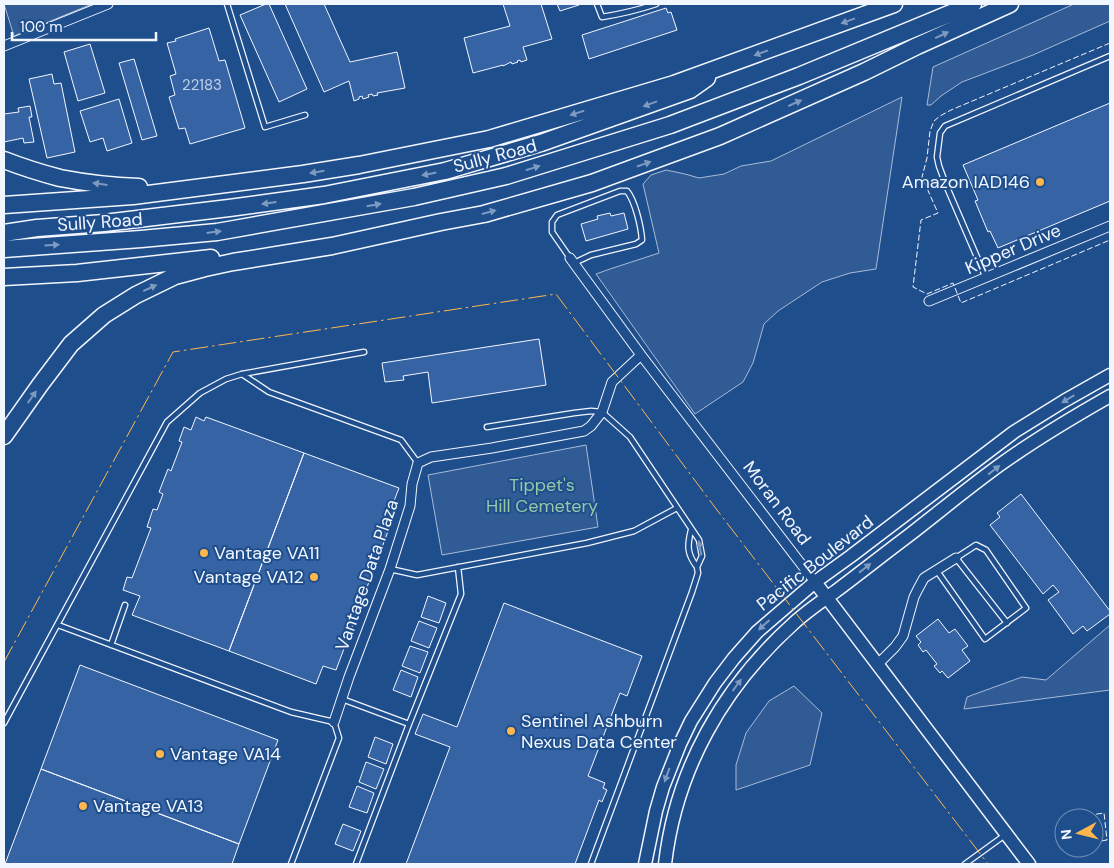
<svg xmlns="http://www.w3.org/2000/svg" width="1114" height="868" viewBox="0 0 1114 868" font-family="'DM Sans',sans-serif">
	<rect width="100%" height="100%" fill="#1f4e8c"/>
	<path fill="#305b95" stroke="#a8bbd7" d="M4,4h88l-78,32z
		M1074,4h36v17l-77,34 -71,27 -21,14 -10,9h-4l6,-38z
		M902,97l-26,172 -26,4 -28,9 -44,29 -14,13 -11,39 -10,19 -48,32 -99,-140 14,-5 49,-16 -16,-69 8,-9 15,-5 19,4 14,4 25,-4 17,-8 30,-5z
		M586,445l12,82 -156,28 -14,-80z
		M1110,625v65l-146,19 3,-12 55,-20 24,3z
		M794,686l28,27 -12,52 -74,25v-25l10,-32 23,-32z"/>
	<path fill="#3563a3" stroke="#f2f6ff" d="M266,4h3l38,85 -28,13 -39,-87z
		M285,4h39l26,58 47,-10 8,36 -28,5 1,2 -5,1 -1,-2 -4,1 1,2 -6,2 -1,-3 -3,1v2l-5,2 -5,-20 -25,11z
		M503,4h38l11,35 -29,8 4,13 -6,2 -1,-2 -3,1 1,1 -6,2 -1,-2 -8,4v-1l-30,8 -9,-35 46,-12z
		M557,4h21l1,1 -19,6z
		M666,8l2,5 3,-1 6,18 -88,29 -7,-24z
		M209,28l10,33 6,-1 20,68 -55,16 -5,-16 -6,1 -10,-32 6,-2 -5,-19 6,-2 -9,-31 9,-2 -1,-2z
		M90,44l15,49 -27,8 -14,-49z
		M134,59l23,77 -15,4 -23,-77z
		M52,74l2,10 7,-1 14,69 -28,6 -18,-79z
		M119,99l13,44 -25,8 -4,-13 -13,4 -10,-31z
		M1110,103v98l-112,47 -8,-17 -2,1 -13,-31 3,-1 -15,-35z
		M30,106l2,11h-3l5,25 -10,1 -1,-5 -19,4v-28l15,-2 -1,-4z
		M610,213l1,3 13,-3 4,16 -42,12 -5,-17 17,-5 -1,-3z
		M539,339l7,46 -114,18 -4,-31 -25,4 1,4 -19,2 -3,-19z
		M196,417l8,4 2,-4 98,36 -75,198 -97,-36 8,-19 -17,-6 4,-13 5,1 19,-50 -4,-1 6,-18 4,1 6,-16 -4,-2 9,-23 3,2 11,-29 -3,-1 5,-14 7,3z
		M304,453l95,35 -5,13 5,1 -63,168 -13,-4 -7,18 -87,-33z
		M1021,494l89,117v3l-23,17 -4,-5 -10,8 -25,-34 11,-8 -6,-7 -10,9 -53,-69 10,-8 -3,-4z
		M428,596l18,7 -7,20 -18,-6z
		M504,603l138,53 -15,40 -7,-3 -32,83 17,7 -2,5 4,2 -5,12 -3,-2 -24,64h-169l44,-117 -35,-13 8,-20 34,13z
		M938,619l11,14 6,-4 13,17 -6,4 8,11 -22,17 -6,-7 -2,2 -6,-7 3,-2 -11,-14 -3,2 -5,-7 3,-3 -5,-6z
		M419,621l18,7 -8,20 -18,-7z
		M410,646l18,6 -8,21 -18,-7z
		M80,665l198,75 -39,104 -198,-75z
		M401,670l17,7 -7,20 -18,-7z
		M375,737l18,7 -7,20 -18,-7z
		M366,762l18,7 -8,20 -17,-7z
		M41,769l198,75 -7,20h-227z
		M357,786l17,7 -7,20 -18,-6z
		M343,824l18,7 -8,20 -18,-7z"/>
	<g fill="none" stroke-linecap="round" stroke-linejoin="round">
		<g stroke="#f2f6ff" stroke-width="7">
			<path id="lane" d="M227,4l38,123 40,-12
				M597,4l5,13c19,-3 36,-7 54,-13
				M570,258l-18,-26v-10l5,-7 63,-24h7c8,10 14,35 15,49l-6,4 -45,11 -17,8
				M986,278l-40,-93 -7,-19 -2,-9 3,-24 5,-7 165,-70
				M242,374l27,18 132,48 17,23
				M487,427l87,-14 17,-2 11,1 28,25 69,103 3,16 -5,11 1,6 -6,19 -101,272
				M691,530c-4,16 -4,24 6,37
				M390,569l27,6 170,-32 47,-12 43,-23
				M937,571l48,68 41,-31 -40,-58 -10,-5 -20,13 51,65
				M58,625l233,87 43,10 5,16 -48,126
				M111,645l14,-40
				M342,699l67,25
				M4,723l163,-301 33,-29 26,-14 16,-5 122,-22
				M356,864l53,-140 52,-130 -3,-27
				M965,864l40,-29"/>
		</g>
		<g stroke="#f2f6ff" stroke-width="11">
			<path id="street" d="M4,46l104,-42
				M570,258l71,97 174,227
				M929,301l181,-75
				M877,665l18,-18 8,-11 11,-39 4,-8 6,-11 32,-20
				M334,722l15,-45 41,-108 20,-63 2,-22 6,-21 13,-6 61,-9 92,-17 7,-5 11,-14 10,-30 29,-27"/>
		</g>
		<g stroke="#f2f6ff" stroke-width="15">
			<path id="secondary" d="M815,582l214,282
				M645,864l11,-53 7,-24 17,-43 11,-23 24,-38 19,-25 23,-26 58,-50 36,-26 163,-124 50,-31 46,-26
				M665,864c11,-95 58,-177 129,-241 13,-12 28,-22 42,-32 24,-18 48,-37 72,-55 31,-24 61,-49 93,-72 35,-25 72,-47 109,-68"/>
		</g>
		<g stroke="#f2f6ff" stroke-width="19">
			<path id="highway" d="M4,160c18,7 37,13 56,18 26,5 52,8 79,9
				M4,205l129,-9 170,-22 56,-9 130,-26 185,-55 220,-80
				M4,233l33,-5 67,-5 125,-15 95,-13 121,-24 96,-28 149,-53 17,-12
				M4,249l137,-10 76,-7 197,-35 92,-21 164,-51 129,-49 174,-72
				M4,277l73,-4 134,-15
				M4,436l36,-51 31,-41 33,-29 32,-20 39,-19 30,-8 28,-6 99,-16 109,-24 43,-8 108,-31 128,-47 144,-64 53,-26 93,-42"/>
		</g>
		<use href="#lane" stroke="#1f4e8c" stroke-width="4.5"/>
		<use href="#street" stroke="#1f4e8c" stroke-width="9"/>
		<use href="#secondary" stroke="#1f4e8c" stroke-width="12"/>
		<use href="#highway" stroke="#1f4e8c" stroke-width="16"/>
		<path stroke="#f2f6ff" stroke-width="1" stroke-dasharray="6 2.5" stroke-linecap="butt" d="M1110,43l-159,67 -11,6 -6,5 -4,10 -3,27 -5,19 16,36 -17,7 -8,67 14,7 26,-11 8,20 149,-63
			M1071,818l33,-5 3,27 -13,2
			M1064,819l-4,1v5l4,5"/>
		<path stroke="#ffb74d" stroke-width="1" stroke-dasharray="18 4 2.5 4" stroke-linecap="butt" d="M4,662l169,-310 383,-58 161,216 271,354"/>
	</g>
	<defs><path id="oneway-solid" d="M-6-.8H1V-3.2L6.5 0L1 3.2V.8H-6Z" transform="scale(1.25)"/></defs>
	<g fill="#7e9ac0">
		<use href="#oneway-solid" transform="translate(848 21) rotate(160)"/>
		<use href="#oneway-solid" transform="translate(942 35) rotate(-25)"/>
		<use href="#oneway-solid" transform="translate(761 53) rotate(160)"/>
		<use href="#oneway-solid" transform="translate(795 103) rotate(-24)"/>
		<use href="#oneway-solid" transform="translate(650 104) rotate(160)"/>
		<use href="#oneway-solid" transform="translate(577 113) rotate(163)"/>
		<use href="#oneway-solid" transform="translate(644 164) rotate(-19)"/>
		<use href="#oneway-solid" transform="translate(533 168) rotate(-17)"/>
		<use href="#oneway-solid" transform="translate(317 172) rotate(171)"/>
		<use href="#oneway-solid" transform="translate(429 174) rotate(169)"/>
		<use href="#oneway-solid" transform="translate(100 184) rotate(-172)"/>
		<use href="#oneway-solid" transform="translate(269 203) rotate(172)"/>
		<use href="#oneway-solid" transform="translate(374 205) rotate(-10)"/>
		<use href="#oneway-solid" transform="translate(489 212) rotate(-15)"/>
		<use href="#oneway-solid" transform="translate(214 232) rotate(-7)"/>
		<use href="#oneway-solid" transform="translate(52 245) rotate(-4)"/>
		<use href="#oneway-solid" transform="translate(150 288) rotate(-25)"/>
		<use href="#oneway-solid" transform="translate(32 397) rotate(-55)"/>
		<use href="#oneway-solid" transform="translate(1068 399) rotate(149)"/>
		<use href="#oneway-solid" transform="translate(994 470) rotate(-38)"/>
		<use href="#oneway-solid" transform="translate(700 548) rotate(-101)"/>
		<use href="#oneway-solid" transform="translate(865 568) rotate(-38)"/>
		<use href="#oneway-solid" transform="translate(764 625) rotate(138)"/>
		<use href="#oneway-solid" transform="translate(737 685) rotate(-54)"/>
		<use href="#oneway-solid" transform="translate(667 775) rotate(110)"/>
	</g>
	<g fill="#ffb74d" stroke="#1f4e8c" stroke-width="2">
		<circle cx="1040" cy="182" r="5"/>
		<circle cx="204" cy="553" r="5"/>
		<circle cx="314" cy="577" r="5"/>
		<circle cx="511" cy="731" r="5"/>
		<circle cx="160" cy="754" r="5"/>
		<circle cx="83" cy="806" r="5"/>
	</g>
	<g text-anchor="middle" stroke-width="4" stroke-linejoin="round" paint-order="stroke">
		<g font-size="15" fill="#c3d1e8">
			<text x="202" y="90">22183</text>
		</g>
		<g font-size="18" fill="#f2f6ff" stroke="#1f4e8c">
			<text transform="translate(495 156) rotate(-15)" y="6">Sully Road</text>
			<text transform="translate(100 222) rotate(-4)" y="6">Sully Road</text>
			<text transform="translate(1013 249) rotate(-23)" y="6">Kipper Drive</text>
			<text transform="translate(777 503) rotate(53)" y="6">Moran Road</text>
			<text transform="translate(815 563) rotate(-38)" y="6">Pacific Boulevard</text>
			<text transform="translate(367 575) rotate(-71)" y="6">Vantage Data Plaza</text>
		</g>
		<g font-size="18" fill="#f2f6ff" stroke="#1f4e8c" text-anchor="start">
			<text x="1030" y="188" text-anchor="end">Amazon IAD146</text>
			<text x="214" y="559">Vantage VA11</text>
			<text x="304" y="583" text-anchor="end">Vantage VA12</text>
			<text x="521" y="727">Sentinel Ashburn<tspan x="521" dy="21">Nexus Data Center</tspan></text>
			<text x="170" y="760">Vantage VA14</text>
			<text x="93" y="812">Vantage VA13</text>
		</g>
		<g font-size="18" fill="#97c8a6" stroke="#1f4e8c">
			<text x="542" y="491">Tippet's<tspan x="542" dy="21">Hill Cemetery</tspan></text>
		</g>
	</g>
	<rect width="1114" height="868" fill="none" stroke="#f2f6ff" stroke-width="10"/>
	<g transform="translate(1079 833) rotate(263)"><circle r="24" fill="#1f4e8c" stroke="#7391ba"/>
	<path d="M0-4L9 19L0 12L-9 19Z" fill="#ffb74d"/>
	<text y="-8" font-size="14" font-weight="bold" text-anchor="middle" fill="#f2f6ff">N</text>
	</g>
	<path d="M12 32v8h144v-8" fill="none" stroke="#f2f6ff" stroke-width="2.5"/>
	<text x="20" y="32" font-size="15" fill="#f2f6ff" stroke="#1f4e8c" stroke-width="4" paint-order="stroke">100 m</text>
</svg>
